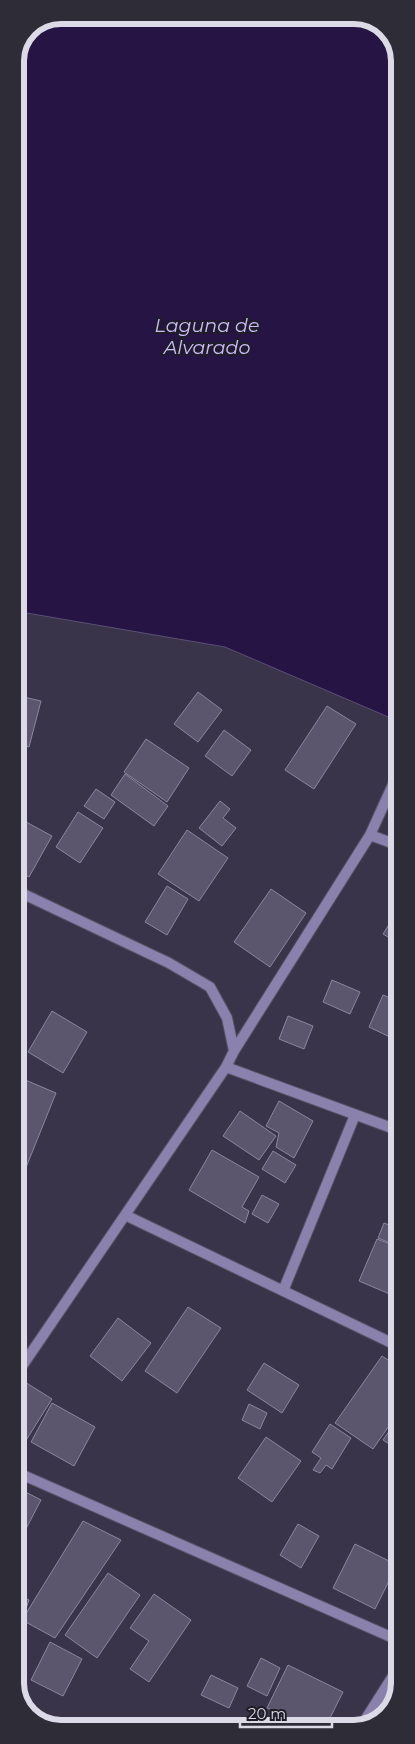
<svg xmlns="http://www.w3.org/2000/svg" width="415" height="1744" viewBox="0 0 415 1744" font-family="Montserrat,sans-serif">
	<rect width="100%" height="100%" fill="#393449"/>
	<path fill="#251444" stroke="#5c4f75" d="M61,15h299l26,13 13,24 1,670 -175,-75 -210,-36v-551l14,-32z"/>
	<path fill="#5b556d" stroke="#8b869f" d="M198,692l24,18 -24,32 -24,-18z
		M15,695l26,6 -12,46 -14,-4z
		M327,706l29,18 -42,65 -29,-19z
		M224,730l27,20 -19,26 -27,-20z
		M146,739l43,29 -22,34 -43,-30z
		M125,774l43,32 -14,20 -43,-31z
		M96,789l19,13 -11,17 -20,-13z
		M220,801l10,8 -7,9 13,10 -14,18 -23,-18z
		M78,812l25,16 -23,35 -24,-16z
		M15,816l37,20 -23,41 -14,-8z
		M187,830l41,28 -29,43 -41,-27z
		M167,886l21,13 -21,36 -22,-13z
		M271,889l35,24 -36,54 -36,-25z
		M400,907v36h-2l-15,-9z
		M332,980l28,12 -10,22 -27,-12z
		M383,995l17,7v18l-8,18 -23,-11z
		M52,1011l35,21 -24,41 -35,-21z
		M288,1016l25,10 -9,23 -25,-10z
		M16,1076l40,17 -31,77 -9,-3z
		M279,1101l34,20 -19,37 -18,-11 3,-14 -13,-7z
		M240,1111l36,25 -17,24 -36,-24z
		M212,1150l47,27 -17,30 7,4 -4,12 -56,-33z
		M273,1151l23,14 -11,18 -23,-14z
		M400,1191v27l-11,-5z
		M262,1195l17,9 -11,19 -16,-9z
		M384,1223l16,6v18l-22,-9z
		M377,1239l23,9v31l-8,16 -33,-14z
		M188,1307l33,21 -44,65 -32,-22z
		M118,1318l33,25 -29,38 -32,-25z
		M382,1356l18,12v42l-27,39 -38,-26z
		M264,1363l35,22 -17,28 -35,-23z
		M20,1379l32,20 -27,43 -9,-6v-50z
		M52,1403l43,24 -21,39 -43,-24z
		M249,1404l18,9 -7,16 -18,-9z
		M400,1415v36l-17,-11z
		M330,1424l21,14 -19,31 -6,-4 -6,8 -7,-3 8,-12 -9,-6z
		M266,1437l35,24 -29,41 -34,-24z
		M16,1487l25,13 -25,48z
		M83,1521l38,19 -66,98 -33,-18z
		M298,1524l21,12 -18,32 -21,-13z
		M355,1544l42,21 -22,44 -42,-21z
		M108,1573l32,22 -43,63 -32,-23z
		M16,1593l13,7 -7,20 -6,3z
		M154,1594l37,26 -42,62 -19,-13 19,-28 -19,-13z
		M50,1642l32,17 -19,37 -32,-16z
		M261,1658l19,10 -13,28 -20,-10z
		M288,1665l55,27 -18,36h-17l-41,-20z
		M211,1675l27,13 -9,20 -28,-13z"/>
	<g fill="none" stroke-linecap="round" stroke-linejoin="round">
		<g stroke="#575266" stroke-width="12">
			<path id="street" d="M370,835l30,11
				M15,890l154,73 41,24 17,31 7,33
				M226,1067l174,64
				M125,1215l275,132
				M283,1291l72,-176
				M16,1375l210,-308 8,-16 136,-216 30,-66
				M16,1472l384,169
				M360,1728l40,-63"/>
		</g>
		<use href="#street" stroke="#8b81ad" stroke-width="10"/>
	</g>
	<g text-anchor="middle" stroke-width="4" stroke-linejoin="round" paint-order="stroke">
		<g font-size="19" font-style="italic" fill="#ccbcfe" stroke="#1f1d27">
			<text x="207" y="332">Laguna de<tspan x="207" dy="22">Alvarado</tspan></text>
		</g>
	</g>
	<path d="M0 0H415V1744H0ZM61 24H354A37 37 0 0 1 391 61V1683A37 37 0 0 1 354 1720H61A37 37 0 0 1 24 1683V61A37 37 0 0 1 61 24Z" fill="#2e2c36" fill-rule="evenodd"/>
	<path fill="none" stroke="#dddae8" stroke-width="6" d="M61 24H354A37 37 0 0 1 391 61V1683A37 37 0 0 1 354 1720H61A37 37 0 0 1 24 1683V61A37 37 0 0 1 61 24Z"/>
	<path d="M240 1719v8h92v-8" fill="none" stroke="#dddae8" stroke-width="2.5"/>
	<text x="248" y="1719" font-size="15" fill="#dddae8" stroke="#1f1d27" stroke-width="4" paint-order="stroke">20 m</text>
</svg>
